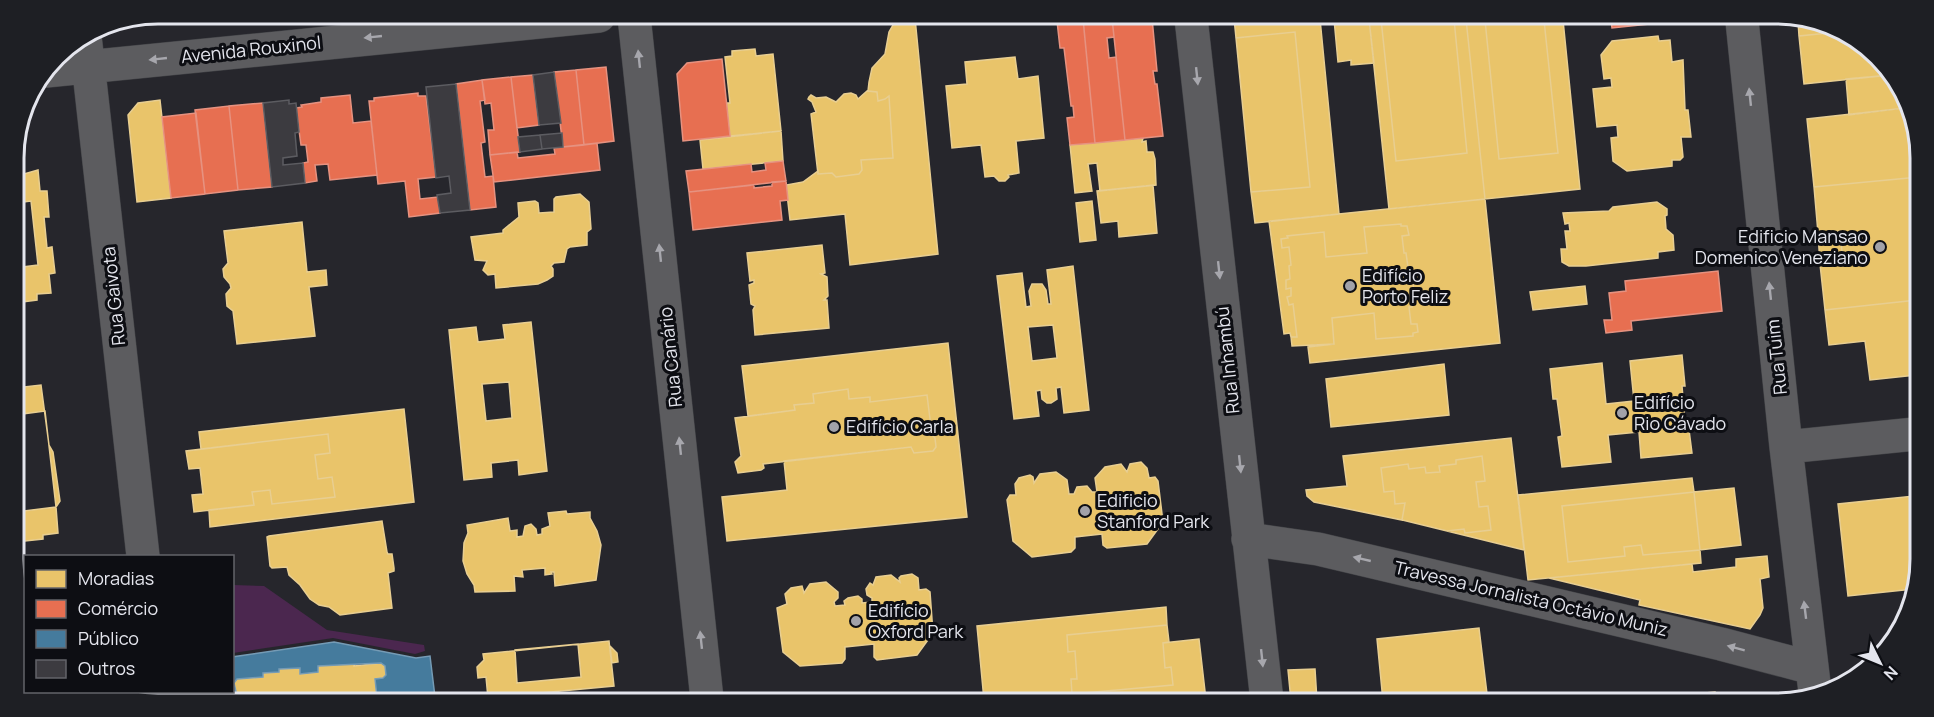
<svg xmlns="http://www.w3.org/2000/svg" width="1934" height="717" viewBox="0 0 1934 717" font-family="Manrope,sans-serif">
	<rect width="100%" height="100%" fill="#26262c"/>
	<path fill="#4b274f" d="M233,585l31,1 63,44 97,15 1,6 -10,3 -82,-16 -100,15z"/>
	<path fill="#e9c46a" stroke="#e8ce91" stroke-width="1.5" fill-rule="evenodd" d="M915,18l23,236 -88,11 -5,-51 -55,6 -4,-35 17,-3 15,-11v3l14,-1 4,4 23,-3 3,-4 -1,-10 32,-2 -4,-62 -4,3 -7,2 -1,-9 -9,-1 1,-9 3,-14 13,-14 4,-22 4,-7 10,-6z
		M1234,18l86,1 19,195 -84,9 -4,-31 59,-5 -15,-155 -59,6z
		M1334,19h35l5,44 -23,2v-5l-13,2z
		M1369,19h12l15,142 71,-8 -13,-134h12l19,180 -96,10z
		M1381,19h73l13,134 -71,8z
		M1466,19l19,1 14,139 59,-6 -14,-133h19l17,169 -95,10z
		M1485,20h59l14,133 -59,6z
		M1798,21h24l17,11 -40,4z
		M1295,32l15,155 -59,5 -15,-154z
		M1839,32l46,31 5,12 -86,9 -5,-48z
		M1658,36l1,5 11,-1 2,22 11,-2 2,50h3l3,27h-10l2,20 -3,3h-8v6l-45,5 -14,-10 -2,-23 7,-1 -1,-12 -20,2 -4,-38 19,-2 -1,-9 -7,1 -3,-24 11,-14z
		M755,49l1,7 17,-2 8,77 -51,5 -4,-33h4l-5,-46 7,-1v-5z
		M1015,57l3,22 20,-3 6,62 -28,3 3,32 -11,2 1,2 -4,4h-6l-5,-5 -9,1 -4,-32 -29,3 -6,-62 21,-2 -2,-22z
		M1890,75l15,33 -56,7 -3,-36z
		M867,91l10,1 1,9 7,-2 4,-3 4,62 -32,2 1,10 -3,4 -23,3 -4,-4 -14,1 -7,-60 5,-2 -4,-10 -4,-3 1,-2 2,-2 5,3 10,-1 10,5 8,-8 7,-1 5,2 2,4z
		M160,100l11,98 -34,4 -9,-87 10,-12z
		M1905,108l14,31v38l-105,10 -7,-68z
		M781,131l2,30 -80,8 -3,-29z
		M1143,138l-1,4 4,-1 1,11h6l2,7 1,26 -56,6 -3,-28 -9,1 4,27 -17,2 -5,-48z
		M23,167l1,7 14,-4 2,21h7l2,26h-5l3,31 5,-1 3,26 -6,1 2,19 -14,1v6l-22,3 -1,-135z
		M1919,177l-2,123 -92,10 -5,-46 23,-2 -3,-31 -22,2 -4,-46z
		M1153,185l4,48 -38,4 -1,-16 -17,2 -4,-32z
		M580,194l9,8 2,27 -4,3v13l-17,2 -3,2 -3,13 -10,1 -3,3 2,3v7l-6,4 -9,4 -42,4 -1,-14 -7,1 -5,-5 4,-9 -12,-1 -4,-23 32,-4v-3l16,-13 -1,-14 17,-2 3,2 1,10 15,-1v-13l2,-2z
		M14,197l2,6 15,-2 7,64 -15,2 1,4 -9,1z
		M1485,199l15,144 -190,20 -2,-16 26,-3 -2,-26 42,-5 2,26 37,-3v-3l5,-1 -1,-8h-6l-2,-17h3l-1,-15h3l-1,-9h-4v-7l4,-1 -1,-8h-4l-2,-14h-2l-2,-17 7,-1 -2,-9h-6v-2l-37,3 3,26 -41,4 -2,-25 -37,4 1,2 -7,1 1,9 7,-1 2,18 -2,1 1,13 -4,1v9l5,-1v8l-4,1 2,8 4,-1 4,33h-6l-1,-4 -6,1 -15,-113z
		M1092,201l4,39 -16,2 -4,-39z
		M1657,202l10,7v6l-2,1 1,13 7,6 1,15 -16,2v6l-72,8h-17l-7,-4 -1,-13h6l-2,-18h5l-1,-8 -4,1 -2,-11 46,-2 4,-4z
		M302,222l5,50 19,-2 1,15 -18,2 6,49 -78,8 -4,-33 -6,-5 -1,-12 5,-6 -1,-4 -6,-7 -1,-8 5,-6 -4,-32z
		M1401,224v2h6l2,9 -7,1 2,17h2l2,14h4l1,8 -4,1v7h4l1,9h-3l1,15h-3l2,17h6l1,8 -5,1v3l-37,3 -2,-26 -42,5 2,26 -42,2 -1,-9h6l-4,-33 -4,1 -2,-8 4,-1v-8l-5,1v-9l4,-1 -1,-13 2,-1 -2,-18 -7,1 -1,-9 7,-1 -1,-2 37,-4 2,25 41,-4 -3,-26z
		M1840,231l3,31 -23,2 -2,-31z
		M822,245l3,28 -4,1 6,3 1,19 -4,4h3l2,28 -74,7 -2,-25 2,-4 -4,-2 -2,-19 5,-2v-3l-4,1 -3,-28z
		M1073,266l16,144 -25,3 -3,-26 -5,1 1,11 -6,4h-4l-5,-4 -1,-9 -5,1 3,25 -25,3 -17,-143 25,-3 4,34 5,-1 -2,-15 3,-7h10l4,6 2,14h3l-4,-34zM1053,325l4,33 -25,3 -4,-34z
		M1585,286l2,18 -54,6 -3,-18z
		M1917,300l-1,75 -46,5 -5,-39 -36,4 -4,-35z
		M531,322l16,149 -28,4 -1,-15 -27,3 1,14 -28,3 -15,-150 27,-3 2,15 27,-3 -2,-14zM509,382l3,36 -26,3 -4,-37z
		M948,343l19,174 -240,24 -5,-44 65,-7 -3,-29 127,-14 3,6 19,-2 3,-4 -1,-9 -3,-3 -5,-40 -57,7v-5l-21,2 -1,-10 -35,5 1,9 -20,2 1,5 -47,6 -6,-50z
		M1682,355l3,31h-3l3,36h3l4,31 -51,5 -2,-26 -31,3 3,27 -49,5 -4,-30 4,-1 -5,-37h-4l-3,-30 52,-6 4,41 28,-3 -4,-40z
		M1444,364l5,51 -118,12 -5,-48z
		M23,382l1,5 17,-2 8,60 4,7 7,49 -4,6 2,26 -15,2v4l-27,3 -1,-159z
		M848,389l1,10 21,-2v5l57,-7 5,40 3,3 1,9 -3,4 -19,2 -3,-6 -148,17 1,4 -3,2 -23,3 -3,-11 6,-6 -6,-38 60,-8 -1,-5 20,-2 -1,-9z
		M404,409l10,93 -204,25 -1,-17 45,-5 -2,-13 18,-2 2,14 63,-7 -3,-20 -14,2 -3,-24 15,-2 -2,-19 -127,15 -2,-17z
		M45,411l11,96 -40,5 -1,-97z
		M328,434l2,19 -15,2 3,24 14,-2 3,20 -63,7 -2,-14 -18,2 2,13 -60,7 -2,-17 11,-1 -3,-26 -11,1 -3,-18z
		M1511,438l13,112 -77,-19 17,-2 1,4 26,-3 -3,-24 -9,1 -3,-25 9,-1 -3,-25 -26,4v4l-17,2 1,6 -14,1 -1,-6 -16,2 -1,-5 -27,4 3,24 10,-1 1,13 10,-1 -3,17 -88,-18 -7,-6 -1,-6 41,-4 -4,-30z
		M1482,456l3,25 -9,1 3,25 9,-1 3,24 -26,3 -1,-4 -17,2 -45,-11 3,-17 -10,1 -1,-13 -10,1 -3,-24 27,-4 1,5 16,-2 1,6 14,-1 -1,-6 17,-2v-4z
		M1141,462l6,6 2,10 6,-1 3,4 5,41 -16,22 -40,4 -4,-3 -1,-11 -27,3v11l-4,4 -39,5 -19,-16 -6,-41 3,-5h6l-1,-11 4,-6 11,-3 3,2 1,6 6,-9 16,-2 11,8 2,14h5l3,-7 10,-1 5,6h5l-2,-14 10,-11 16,-3 6,8 3,-8z
		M1692,478l2,14 -132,14 6,56 57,-6 -1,-9 17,-2 2,10 57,-5 1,13 -173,17 -10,-85z
		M1734,488l7,57 -41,5 -6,-58z
		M1694,492l6,58 -57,5 -2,-10 -17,2 1,9 -57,6 -6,-56z
		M1914,496l-1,93 -65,7 -10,-92z
		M566,511l1,3 23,-2v6l7,13 4,14 -5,35 -41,6 -1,-14h-3l1,2 -7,1v-7l-23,2 1,7 -9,-1 1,15 -40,1 -1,-7 -7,-11 -4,-13 1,-18 4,-10 -1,-8 41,-7 2,13 7,-1v7l6,-1 2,-10 6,-2 5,5 1,6 5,-1v-5l8,-3 -2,-13z
		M382,521l5,31 1,2h4l2,14v3l-6,2 4,35 -52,7 -11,-8 -10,-2 -9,-6 -10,-14 -11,-10 -2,-8 -15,1 -2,-2 -3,-29 2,-1z
		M1767,556l2,21 -9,2 3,29 -3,7 -10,14 -111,-24 1,-5 -91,-22 143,-14 1,8 43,-5v-8z
		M912,574l6,4 1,12 7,-1 4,3 3,41 -16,22 -40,5 -3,-3v-13l-29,3v12l-3,4 -42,3 -17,-14 -6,-44 10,-4 -2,-10 6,-6 11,-2 2,7 6,-9 16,-2 12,10v6l-4,4 1,4 10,-1 -1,-4 4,-3 10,-2 4,3v4l10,-1v-4l-5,-3 -1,-6 4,-6 3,2 3,-8 15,-2 9,7 -1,-4 2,-2z
		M1166,607l1,18 -100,10 1,17 7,-1 2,28h-6l1,15 101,-9 -2,-18 -6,1 -2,-25 36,-4 7,61h-222l-7,-74z
		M1167,625l2,17 -6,1 2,25 6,-1 2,18 -101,9 -1,-15h6l-2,-28 -7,1 -1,-17z
		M1479,628l9,74 -105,-1 -6,-62z
		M609,641l5,45 -126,12 -2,-21 -8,1 -1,-11 7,-7 -1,-6z
		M578,644l3,33 -64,6 -2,-33z
		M610,646l7,7 1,9 -6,1z
		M354,663v3l27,-3 4,3 1,9 -3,3 -8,1 2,18 -140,-1 -3,-13 3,-4 26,-2v-4l16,-1v-3l21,-1v6l18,-2v-6z
		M1315,669l2,32h-26l-3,-31z
		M1715,692l1,11 -101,-1 -1,-1z"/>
	<path fill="#e76f51" stroke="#e69280" stroke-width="1.5" d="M1083,18h29l2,19 -7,1 2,20 7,-1 9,83 -30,3z
		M1112,18h40l5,53h-4l2,13h2l6,52 -38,4z
		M1083,19l12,124 -25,2 -3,-27 7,-1 -1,-11h-2l-7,-58h-4l-3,-27z
		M1611,20h77l-76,8z
		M722,59l8,77 -47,5 -6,-67 10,-11z
		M606,67l8,74 -30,4 -8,-75z
		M576,70l8,75 -21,2 -9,-75z
		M533,75l6,50 -22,3 -6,-51z
		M511,77l9,75 -30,3 -2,-25h6l-3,-27 -6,1 -3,-24z
		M482,80l3,20 -5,1 5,41 -4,1 4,34 8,-1 3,31 -26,3 -14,-126z
		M418,93v3h8l10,81 -18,2 2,20 18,-2 2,16 -31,4 -4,-36 -27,3 -9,-83h5v-3z
		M350,95l3,28 18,-2 6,54 -47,5 -2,-16 -13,1 2,16 -12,2 -2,-20 5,-1 -2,-17h-5l-5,-37 6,-1 -1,-2 20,-3v-4z
		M263,103l9,84 -34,3 -9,-84z
		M229,106l9,84 -33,4 -10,-84z
		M196,113l9,81 -34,4 -9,-81z
		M597,143l3,27 -106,12 -4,-27 27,-3 1,6 37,-4 -1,-6z
		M783,161l3,20 -97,11 -3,-21 65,-7 1,8 14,-2 -1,-7z
		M786,181l2,19 -8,1 2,19 -89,10 -4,-38 65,-7v3l18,-2v-4z
		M1718,271l4,40 -91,10 1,9 -26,3 -2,-13h8l-3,-27 17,-2 -1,-10z"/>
	<path fill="#457b9d" stroke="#759bb5" stroke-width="1.5" d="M334,642l82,16 14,-2 5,41h-58l-2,-18 8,-1 3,-3 -1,-9 -4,-3 -63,3v6l-18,2v-6l-21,1v3l-16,1v4l-26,2 -3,4 3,13h-39v-4h-6h40v-35z"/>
	<path fill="#3c3b40" stroke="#5c5c61" stroke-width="1.5" d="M554,72l7,51 -22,2 -6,-50z
		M456,84l14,126 -30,3 -3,-18 14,-2 -2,-17 -13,2 -10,-91z
		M289,100v4l7,-1 3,29 -4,1 2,23 -14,2v7l20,-2 2,20 -33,4 -9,-84z
		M562,133l1,14 -21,2 -2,-14z
		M540,135l2,14 -22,3 -2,-15z"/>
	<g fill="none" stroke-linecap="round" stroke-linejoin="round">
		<g stroke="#414246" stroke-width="34">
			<path id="minor" d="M634,16l73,683
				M1191,18l76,683
				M1742,21l44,426 29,245
				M85,36l58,520
				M46,71l553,-55
				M1786,447l129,-13
				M1248,539l70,10 403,95 91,24
				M158,692l1,4"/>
		</g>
		<use href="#minor" stroke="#5c5c5f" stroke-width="33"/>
	</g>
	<defs><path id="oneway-solid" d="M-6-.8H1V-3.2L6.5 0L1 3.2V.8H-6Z" transform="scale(1.5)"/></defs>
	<g fill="#a7a7ad">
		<use href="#oneway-solid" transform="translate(373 37) rotate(174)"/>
		<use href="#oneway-solid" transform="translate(158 59) rotate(174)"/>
		<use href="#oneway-solid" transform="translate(639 59) rotate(-96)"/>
		<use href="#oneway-solid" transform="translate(1197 76) rotate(84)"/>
		<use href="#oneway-solid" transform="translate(1750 97) rotate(-96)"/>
		<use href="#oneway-solid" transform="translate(660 253) rotate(-96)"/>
		<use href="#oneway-solid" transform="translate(1219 270) rotate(84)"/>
		<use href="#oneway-solid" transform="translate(1770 291) rotate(-96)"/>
		<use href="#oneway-solid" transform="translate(680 446) rotate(-96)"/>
		<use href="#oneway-solid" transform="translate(1240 464) rotate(84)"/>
		<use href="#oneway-solid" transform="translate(1362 559) rotate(-167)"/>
		<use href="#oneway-solid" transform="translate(1805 610) rotate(-97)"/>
		<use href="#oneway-solid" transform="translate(701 640) rotate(-96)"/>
		<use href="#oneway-solid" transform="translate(1736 648) rotate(-165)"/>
		<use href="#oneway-solid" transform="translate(1262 658) rotate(84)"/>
	</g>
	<g fill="#a2a2a9" stroke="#0d0e13" stroke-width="2">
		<circle cx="1880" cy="247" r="6"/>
		<circle cx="1350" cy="286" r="6"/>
		<circle cx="1622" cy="413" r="6"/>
		<circle cx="834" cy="427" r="6"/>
		<circle cx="1085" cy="511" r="6"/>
		<circle cx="856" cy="621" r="6"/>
	</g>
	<g text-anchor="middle" stroke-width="6" stroke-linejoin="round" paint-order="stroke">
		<g font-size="18" fill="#e4e5ed" stroke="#0d0e13">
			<text transform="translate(251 50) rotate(-6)" y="6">Avenida Rouxinol</text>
			<text transform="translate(114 296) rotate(-96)" y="6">Rua Gaivota</text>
			<text transform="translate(671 357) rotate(-96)" y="6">Rua Canário</text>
			<text transform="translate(1777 357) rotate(-96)" y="6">Rua Tuim</text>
			<text transform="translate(1228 360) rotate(-96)" y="6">Rua Inhambú</text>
			<text transform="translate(1531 599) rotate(13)" y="6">Travessa Jornalista Octávio Muniz</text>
		</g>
		<g font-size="18" fill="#e4e5ed" stroke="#0d0e13" text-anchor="start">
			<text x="1868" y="243" text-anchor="end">Edificio Mansao<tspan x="1868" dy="21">Domenico Veneziano</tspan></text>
			<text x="1362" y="282">Edifício<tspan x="1362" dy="21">Porto Feliz</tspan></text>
			<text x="1634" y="409">Edifício<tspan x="1634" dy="21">Rio Cávado</tspan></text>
			<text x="846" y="433">Edifício Carla</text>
			<text x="1097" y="507">Edificio<tspan x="1097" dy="21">Stanford Park</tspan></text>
			<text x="868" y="617">Edifício<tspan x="868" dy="21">Oxford Park</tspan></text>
		</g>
	</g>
	<path d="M0 0H1934V717H0ZM158 24H1776A134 134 0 0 1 1910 158V559A134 134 0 0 1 1776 693H158A134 134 0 0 1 24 559V158A134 134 0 0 1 158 24Z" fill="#1e1f24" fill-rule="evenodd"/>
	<path fill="none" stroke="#e4e5ed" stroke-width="3" d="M158 24H1776A134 134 0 0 1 1910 158V559A134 134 0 0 1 1776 693H158A134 134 0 0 1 24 559V158A134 134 0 0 1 158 24Z"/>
	<rect x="24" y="555" width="210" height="138" fill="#0d0e13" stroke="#63646a" stroke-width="1.5"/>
	<rect x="36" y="570" width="30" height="18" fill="#e9c46a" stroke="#63646a" stroke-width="1.5"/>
	<text x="78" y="585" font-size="18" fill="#e4e5ed">Moradias</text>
	<rect x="36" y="600" width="30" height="18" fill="#e76f51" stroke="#63646a" stroke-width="1.5"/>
	<text x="78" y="615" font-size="18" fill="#e4e5ed">Comércio</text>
	<rect x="36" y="630" width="30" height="18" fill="#457b9d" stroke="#63646a" stroke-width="1.5"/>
	<text x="78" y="645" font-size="18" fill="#e4e5ed">Público</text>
	<rect x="36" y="660" width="30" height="18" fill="#3c3b40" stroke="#63646a" stroke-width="1.5"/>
	<text x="78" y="675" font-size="18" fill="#e4e5ed">Outros</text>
	<g transform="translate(1880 663) rotate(133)" stroke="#0d0e13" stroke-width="4.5" paint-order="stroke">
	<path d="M0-4.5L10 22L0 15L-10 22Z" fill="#e4e5ed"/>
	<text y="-9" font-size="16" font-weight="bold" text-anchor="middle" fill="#e4e5ed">N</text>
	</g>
</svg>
